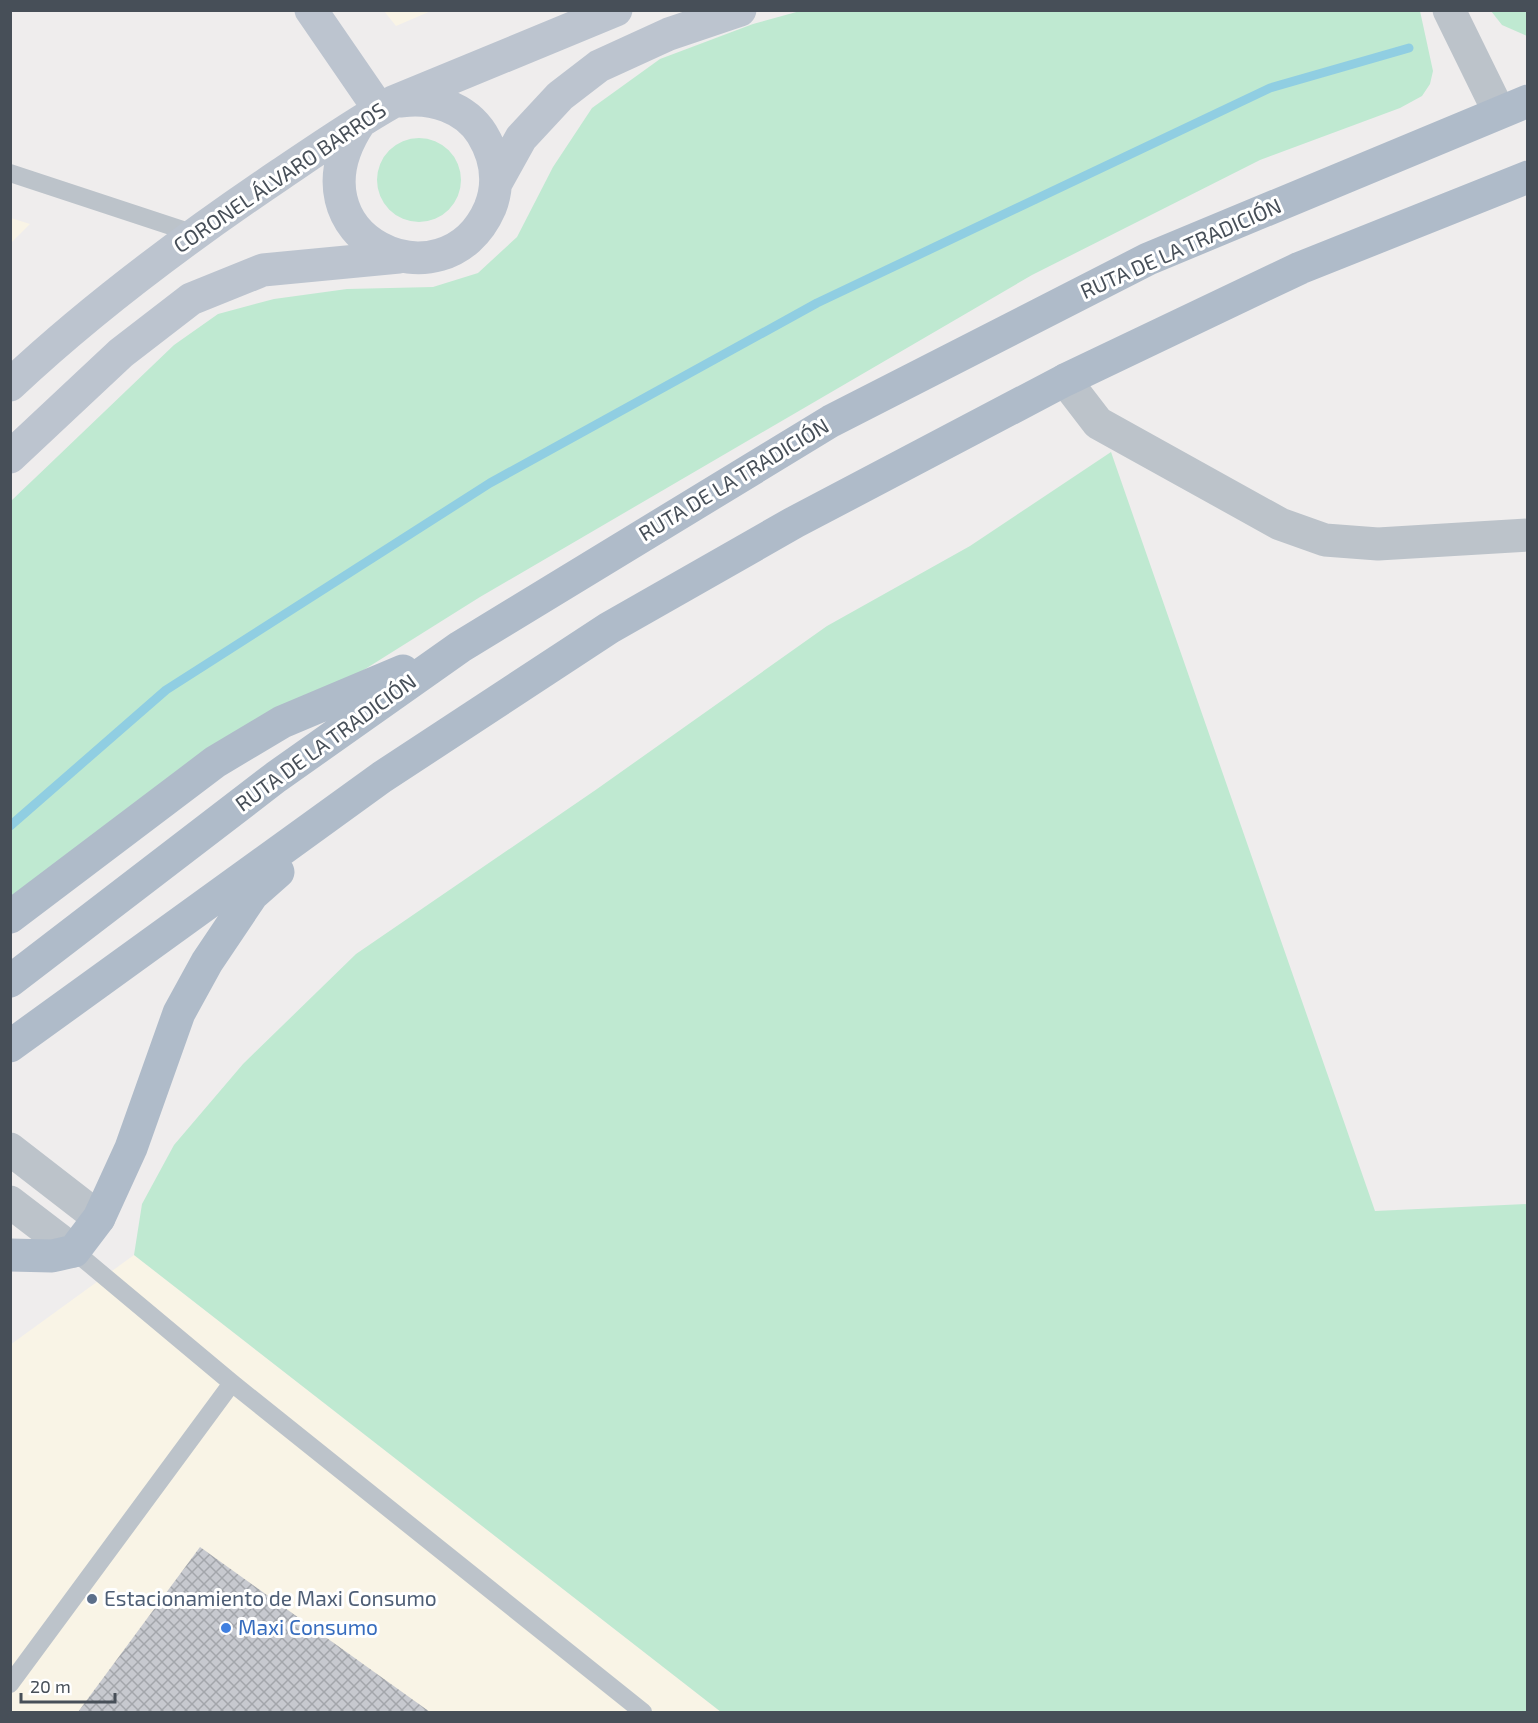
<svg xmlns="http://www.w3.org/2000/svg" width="1538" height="1723" viewBox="0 0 1538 1723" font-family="'Exo 2',sans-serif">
	<defs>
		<pattern id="building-cross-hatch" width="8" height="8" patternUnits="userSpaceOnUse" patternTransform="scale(1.5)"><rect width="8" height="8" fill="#c7c9cf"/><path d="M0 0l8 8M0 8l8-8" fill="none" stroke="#a3a6ab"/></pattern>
	</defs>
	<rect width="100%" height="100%" fill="#efeded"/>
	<path fill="#f9f4e6" d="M384,11h47l-35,15z
		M11,218l19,6 -19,19 -1,-25z
		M134,1255l587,457h-710l-1,-367z"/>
	<path fill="#bfe9d1" d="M800,11h620l13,60 -3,13 -8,12 -22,12 -140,52 -228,115 -552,322 -118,74 -351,239v-409l163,-156 44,-31 56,-15 73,-10 86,-2 45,-14 39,-36 36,-70 39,-59 68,-49 93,-35z
		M1491,11h36v25l-25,-11z
		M377 180a42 42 0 1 1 84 0a42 42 0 1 1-84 0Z
		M1111,452l264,759 152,-7v508h-806l-587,-457 8,-51 32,-59 69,-81 113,-110 241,-165 230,-163 143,-80z"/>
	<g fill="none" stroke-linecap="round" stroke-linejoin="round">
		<path stroke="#90cee2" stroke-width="9" d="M10,826l156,-136 324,-207 327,-180 453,-215 139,-40"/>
	</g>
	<path fill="url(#building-cross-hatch)" d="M200,1547l230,165h-352z"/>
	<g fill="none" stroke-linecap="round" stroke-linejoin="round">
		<path stroke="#bcc3ca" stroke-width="18" d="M10,173l182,60
			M74,1251l158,132 411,329
			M10,1684l222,-301"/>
		<path stroke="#bcc3ca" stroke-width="33" d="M1449,10l50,102
			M1065,380l33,43 182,101 45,16 53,4 150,-9
			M10,1149l89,69
			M10,1202l64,49"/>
		<path stroke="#bcc4cf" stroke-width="33" d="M311,10l68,99
			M360,122c-78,116 85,190 130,86 10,-25 6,-51 -8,-74 -17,-27 -50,-37 -80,-33
			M496,183l25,-45 39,-42 39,-30 70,-32 71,-24
			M10,385c84,-79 176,-147 271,-211 37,-25 73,-50 112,-72l223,-92
			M10,457l111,-104 70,-54 72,-29 136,-13"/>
		<path stroke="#afbbc9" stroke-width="33" d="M10,917l205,-155 67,-40 121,-51
			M10,981l266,-204 184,-130 371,-226 317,-162 380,-158
			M10,1046l372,-269 227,-149 186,-106 270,-142 235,-112 228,-91
			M10,1255l42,1 22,-5 25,-33 32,-70 48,-135 28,-51 45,-67 26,-23"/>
	</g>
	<circle fill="#5c6f8a" stroke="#fff" stroke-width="2" cx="92" cy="1599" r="6"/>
	<circle fill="#3f7fe0" stroke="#fff" stroke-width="2" cx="226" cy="1628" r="6"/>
	<g text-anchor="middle" stroke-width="6" stroke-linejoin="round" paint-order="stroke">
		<g font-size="21" fill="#474f58" stroke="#fff">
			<text transform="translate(280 178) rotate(-34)" y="7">CORONEL ÁLVARO BARROS</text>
			<text transform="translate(1181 249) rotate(-24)" y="7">RUTA DE LA TRADICIÓN</text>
			<text transform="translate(734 480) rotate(-31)" y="7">RUTA DE LA TRADICIÓN</text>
			<text transform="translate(326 743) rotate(-36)" y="7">RUTA DE LA TRADICIÓN</text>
		</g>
		<g font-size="21" fill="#4e5e75" stroke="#fff" text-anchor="start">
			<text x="104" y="1606">Estacionamiento de Maxi Consumo</text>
		</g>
		<g font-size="21" fill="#366cbe" stroke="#fff" text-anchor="start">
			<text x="238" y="1635">Maxi Consumo</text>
		</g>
	</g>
	<rect width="1538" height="1723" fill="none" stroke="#474f58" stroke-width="24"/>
	<path d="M21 1693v9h94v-9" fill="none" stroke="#474f58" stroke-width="3"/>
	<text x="30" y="1693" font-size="18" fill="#474f58" stroke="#ffffff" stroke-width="4.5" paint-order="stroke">20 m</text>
</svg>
